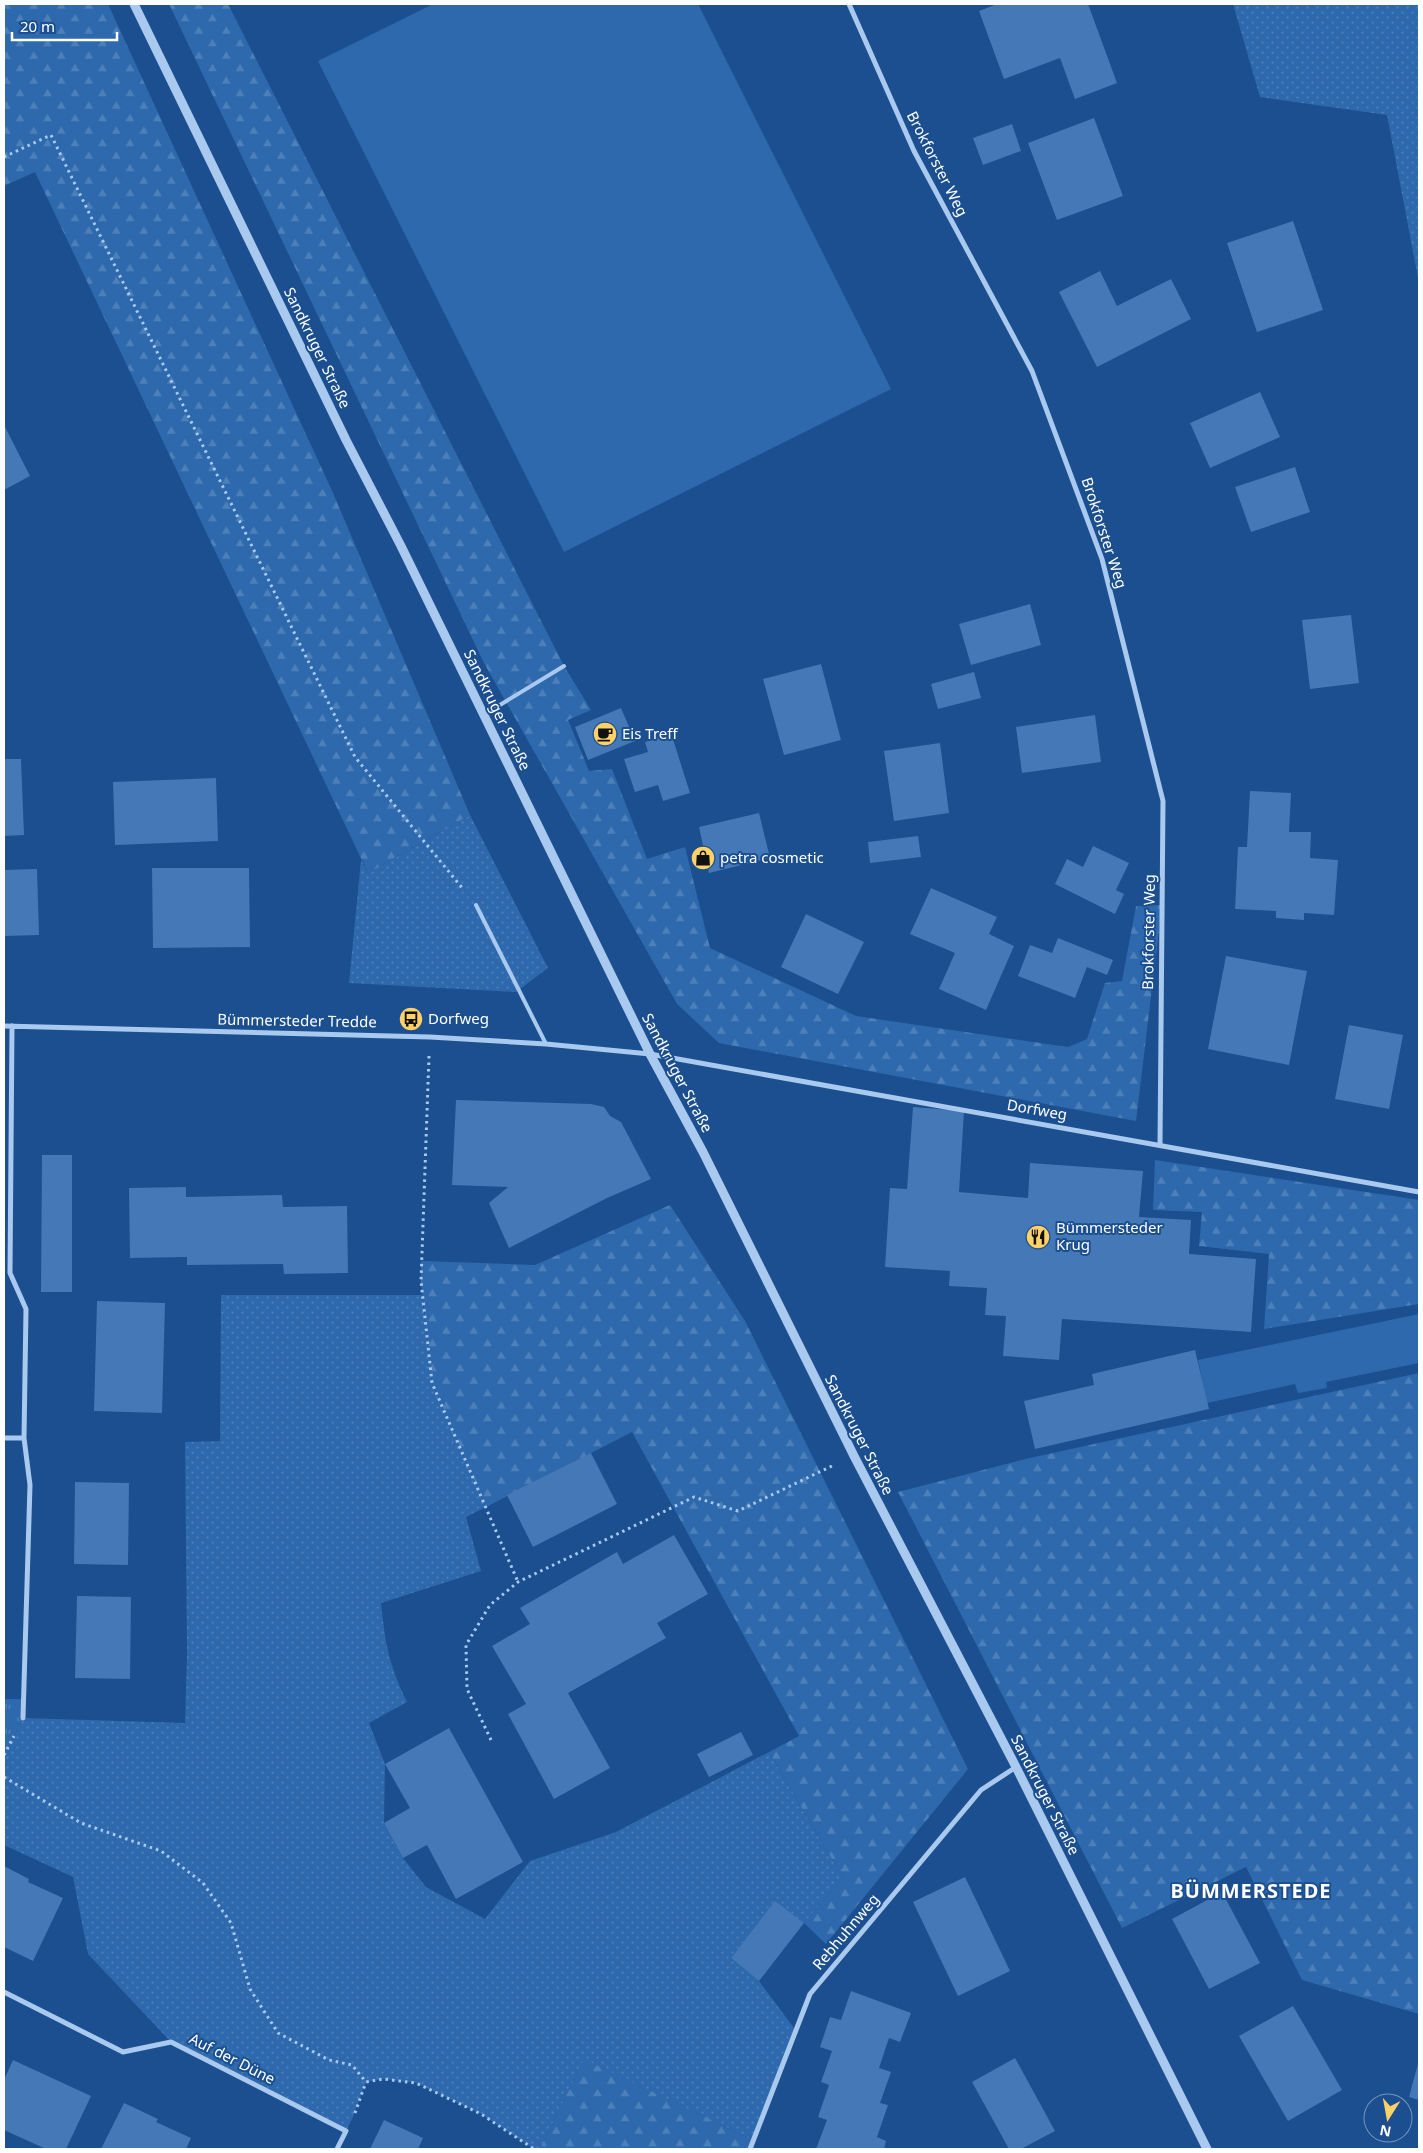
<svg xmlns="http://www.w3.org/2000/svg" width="1423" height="2153" viewBox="0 0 1423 2153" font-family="'Noto Sans',sans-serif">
	<defs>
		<pattern id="grass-dots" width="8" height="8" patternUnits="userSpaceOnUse" patternTransform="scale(1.25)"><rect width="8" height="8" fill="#2e69ad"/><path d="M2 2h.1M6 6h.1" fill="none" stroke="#4d80b9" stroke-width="1.8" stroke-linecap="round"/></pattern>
		<pattern id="forest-firs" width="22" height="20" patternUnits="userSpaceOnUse" patternTransform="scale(1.25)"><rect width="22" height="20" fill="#2e69ad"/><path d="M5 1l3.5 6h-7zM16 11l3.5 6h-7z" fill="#4d80b9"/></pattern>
		<pattern id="park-tufts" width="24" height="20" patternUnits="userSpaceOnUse" patternTransform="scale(1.25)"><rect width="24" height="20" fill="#2e69ad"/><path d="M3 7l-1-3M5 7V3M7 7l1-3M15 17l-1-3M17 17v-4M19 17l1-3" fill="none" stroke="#4d80b9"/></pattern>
	</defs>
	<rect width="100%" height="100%" fill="#1b4f8f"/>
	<path fill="url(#grass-dots)" d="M1233,4h186v279l-32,-168 -127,-18z
		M470,815l78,153 -32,24 -167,-9 12,-123 7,13z
		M221,1295h201l10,88 54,124 -20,10 15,54 -100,32c4,40 8,62 26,99l-38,21 16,41 -1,59 19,35 23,29 59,32 45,-58 86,-29 153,-80 74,126 -39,45 -29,-21 -44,56 28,23 35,47 -41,112 -169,-80 -44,89h-6l-53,-35 -65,-31 -33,-4 -17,3 -13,35 -7,14 -175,-89 -83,-88 -15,-77 -69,-32v-90l19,-37 162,5 2,-70 -2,-211 35,-1z"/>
	<path fill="url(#forest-firs)" d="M4,4h104l225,489 137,322 -102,58 -333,-701 -31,14z
		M169,4h59l336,662 27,44 -23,10 21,51 23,-2 35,90 38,-12 25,101 146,68 212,31 19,-8 18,-56 17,-2 14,-75 26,-1 -26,216 -417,-78 -42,-39 -193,-341z
		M1155,1160l264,40v104l-155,25 5,-75 -70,-8 3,-34 -49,-2z
		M670,1205l75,116 223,448 -142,175 -22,-21 39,-45 -74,-126 30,-16 -167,-304 -146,75 -54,-124 -11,-102v-20l114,4z
		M1419,1373v641l-117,-34 -56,-113 -124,61 -224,-436 132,-34z
		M584,2059l169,81 -4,9h-209z"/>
	<path fill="url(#park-tufts)" d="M4,1699h20l-1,19 -19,37z"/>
	<path fill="#2e69ad" d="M433,4h265l193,385 -327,163 -246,-491z
		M1419,1314v49l-93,19 1,6 -29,5 -3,-9 -88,19 -9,-43z"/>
	<path fill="#4478b7" d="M997,4h91l29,79 -42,16 -15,-41 -56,21 -25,-68z
		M1094,118l29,78 -66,24 -29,-77z
		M1012,124l9,27 -38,14 -10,-27z
		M1293,221l30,89 -66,22 -30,-89z
		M1100,271l17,35 54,-27 20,40 -94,48 -38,-75z
		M1260,392l20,45 -70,31 -20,-45z
		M4,425l26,51 -26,14z
		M1295,467l15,45 -59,20 -16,-45z
		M1030,604l11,41 -70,20 -12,-41z
		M1351,615l8,68 -49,6 -8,-69z
		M821,664l20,76 -57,15 -21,-76z
		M974,672l7,26 -43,11 -7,-25z
		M621,708l14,33 -47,19 -13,-33z
		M1095,715l6,47 -79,11 -6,-46z
		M671,733l19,60 -27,8 -5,-16 -23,7 -11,-33 24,-7 -3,-10z
		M940,743l9,70 -55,8 -10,-70z
		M4,759h17l3,76 -20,1z
		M216,778l2,63 -103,4 -2,-63z
		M1250,791l41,2 -2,39h22l-1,26 28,2 -4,55 -30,-2v7l-28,-2v-7l-41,-2 3,-62h9z
		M759,813l11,45 -61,15 -10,-46z
		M918,836l3,21 -51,6 -2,-21z
		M1093,846l36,17 -13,27 8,4 -9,20 -60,-30 12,-25 16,8z
		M152,868h97l1,79 -97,1z
		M37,869l2,66 -35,1v-66z
		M931,888l66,29 -8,17 25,12 -28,64 -47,-21 16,-36 -45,-19z
		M806,914l58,28 -26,52 -57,-27z
		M1058,938l55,22 -6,15 -20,-8 -12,31 -57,-22 12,-31 22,8z
		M1226,956l81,15 -18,94 -81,-16z
		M1349,1025l54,10 -14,74 -54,-10z
		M456,1100l135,4 13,3 6,9 11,6 30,57 -44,19 -98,50 -20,-45 19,-16 -56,-2z
		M913,1107l51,4 -5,81 69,6 2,-35 113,8 -4,46 52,3 -2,34 67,5 -5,73 -189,-13 -3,41 -56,-4 3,-40 -21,-1 2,-27 -38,-2 1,-15 -65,-4 5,-79 17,1z
		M42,1155h30v137h-31z
		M186,1187v10l96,-2 1,12 64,-1 1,67 -64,1 -1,-10 -96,1v-8l-57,1 -1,-70z
		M97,1301l68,2 -3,110 -68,-2z
		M1195,1350l14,59 -174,40 -11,-48 70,-16 -2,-11z
		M591,1453l26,51 -84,43 -26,-52z
		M75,1482l54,1 -1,82 -54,-1z
		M674,1535l34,59 -51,29 9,15 -98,55 42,75 -56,31 -46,-85 18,-10 -34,-58 38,-22 -10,-16 97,-56 6,12z
		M77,1596l54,1 -1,82 -55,-1z
		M449,1728l74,134 -67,37 -29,-54 -24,13 -19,-35 26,-15 -25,-44z
		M741,1732l12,23 -44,22 -12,-23z
		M4,1866l25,13 -1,3 35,16 -30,63 -29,-14z
		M965,1877l45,94 -52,25 -45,-94z
		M1222,1892l38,71 -51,26 -37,-70z
		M775,1901l29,22 -45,58 -28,-23z
		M851,1991l60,22 -11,29 -11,-4 -10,30 12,4 -11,31 8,2 -11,32 9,4 -2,8h-68l11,-29 -9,-3 11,-32 -8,-3 11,-31 -12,-4 10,-30 11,3z
		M1293,2006l49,84 -54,31 -49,-85z
		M1015,2058l40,73 -34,18h-12l-37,-67z
		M13,2060l78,36 -25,53h-20l-42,-19v-50z
		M1419,2060v40l-10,-3z
		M124,2103l34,16 -2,3 35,16 -5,11h-85z
		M384,2120l39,18 -5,11h-48z"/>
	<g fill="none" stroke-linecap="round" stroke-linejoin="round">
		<path stroke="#a9c9ee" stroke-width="3" stroke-dasharray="2.5 4" stroke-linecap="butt" d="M4,157l47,-22 304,622 108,132
			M429,1056l-8,225 11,102 86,199
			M491,1740l-24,-51 -1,-44 24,-40 28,-23 176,-85 44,14 96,-46
			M4,1755l10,-19
			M4,1777l77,46 80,28 42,32 28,40 19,66 28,44 51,27 23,5 14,17 17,-3 33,4 65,31 53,35
			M355,2113l11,-31"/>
		<path stroke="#a9c9ee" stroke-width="4" d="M485,714l79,-48
			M476,905l70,139"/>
		<path stroke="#a9c9ee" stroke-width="5" d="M849,4l65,147 118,220 70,188 61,242 -3,344
			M4,1026l426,11 116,7 104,10 769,138
			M4,1438h20l2,-129 -16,-36 2,-247
			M23,1718l7,-233 -6,-47
			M4,1992l119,60 48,-10 175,89 -9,18
			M750,2149l60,-155 171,-204 35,-23"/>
		<path stroke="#a9c9ee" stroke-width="9" d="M134,4l212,436 55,106 249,508 53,98 151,304 162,311 191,382"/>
	</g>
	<defs>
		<g id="cafe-disc" transform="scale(1.25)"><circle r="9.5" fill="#ffd166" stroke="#1b4f8f"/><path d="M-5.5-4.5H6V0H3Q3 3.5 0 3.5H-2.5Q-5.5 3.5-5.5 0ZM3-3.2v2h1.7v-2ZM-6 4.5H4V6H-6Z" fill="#111"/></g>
		<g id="shop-disc" transform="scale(1.25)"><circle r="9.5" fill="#ffd166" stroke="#1b4f8f"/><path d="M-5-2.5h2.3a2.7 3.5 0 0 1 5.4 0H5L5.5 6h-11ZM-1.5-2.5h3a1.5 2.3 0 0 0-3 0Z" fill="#111"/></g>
		<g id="bus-disc" transform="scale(1.25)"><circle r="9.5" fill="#ffd166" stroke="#1b4f8f"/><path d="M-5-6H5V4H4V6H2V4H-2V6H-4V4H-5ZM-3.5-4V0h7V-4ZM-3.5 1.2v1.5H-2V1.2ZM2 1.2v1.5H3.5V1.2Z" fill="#111"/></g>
		<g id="restaurant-disc" transform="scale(1.25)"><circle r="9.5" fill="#ffd166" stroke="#1b4f8f"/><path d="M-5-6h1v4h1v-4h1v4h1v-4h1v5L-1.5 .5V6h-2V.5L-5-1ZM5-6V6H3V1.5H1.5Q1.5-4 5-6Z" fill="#111"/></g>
	</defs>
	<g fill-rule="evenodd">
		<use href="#cafe-disc" x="605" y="734"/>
		<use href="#shop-disc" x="703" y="858"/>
		<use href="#bus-disc" x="411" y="1019"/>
		<use href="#restaurant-disc" x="1038" y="1237"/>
	</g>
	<g text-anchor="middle" stroke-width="4" stroke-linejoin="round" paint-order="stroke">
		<g font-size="15" fill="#fff" stroke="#1b4f8f">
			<text transform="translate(937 164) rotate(63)" y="5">Brokforster Weg</text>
			<text transform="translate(317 348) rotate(64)" y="5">Sandkruger Straße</text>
			<text transform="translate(1104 533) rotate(72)" y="5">Brokforster Weg</text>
			<text transform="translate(497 710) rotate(64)" y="5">Sandkruger Straße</text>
			<text transform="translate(1149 932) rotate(-89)" y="5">Brokforster Weg</text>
			<text transform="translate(297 1021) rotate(1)" y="5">Bümmersteder Tredde</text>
			<text transform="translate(677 1073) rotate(62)" y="5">Sandkruger Straße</text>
			<text transform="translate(1037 1110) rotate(10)" y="5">Dorfweg</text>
			<text transform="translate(859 1435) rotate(63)" y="5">Sandkruger Straße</text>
			<text transform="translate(1045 1795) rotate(63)" y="5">Sandkruger Straße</text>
			<text transform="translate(846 1932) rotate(-50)" y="5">Rebhuhnweg</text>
			<text transform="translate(232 2059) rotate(27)" y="5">Auf der Düne</text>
		</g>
		<g font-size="15" fill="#fff" stroke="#1b4f8f" text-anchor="start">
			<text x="622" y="739">Eis Treff</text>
			<text x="720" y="863">petra cosmetic</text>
			<text x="428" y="1024">Dorfweg</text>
			<text x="1056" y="1233">Bümmersteder<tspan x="1056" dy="17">Krug</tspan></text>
		</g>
		<g font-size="20" font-weight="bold" letter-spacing="1" fill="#fff" stroke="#1b4f8f">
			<text x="1251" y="1898">BÜMMERSTEDE</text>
		</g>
	</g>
	<rect width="1423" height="2153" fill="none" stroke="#ffffff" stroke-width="10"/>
	<g transform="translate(1388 2118) rotate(191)"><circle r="24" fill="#1b4f8f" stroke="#7695bc"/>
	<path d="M0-4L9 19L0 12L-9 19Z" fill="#ffd166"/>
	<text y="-8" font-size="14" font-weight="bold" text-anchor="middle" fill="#ffffff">N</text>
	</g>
	<path d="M12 32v8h105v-8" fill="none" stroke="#ffffff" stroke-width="2.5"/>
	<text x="20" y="32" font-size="15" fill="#ffffff" stroke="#1b4f8f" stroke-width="4" paint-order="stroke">20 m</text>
</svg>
